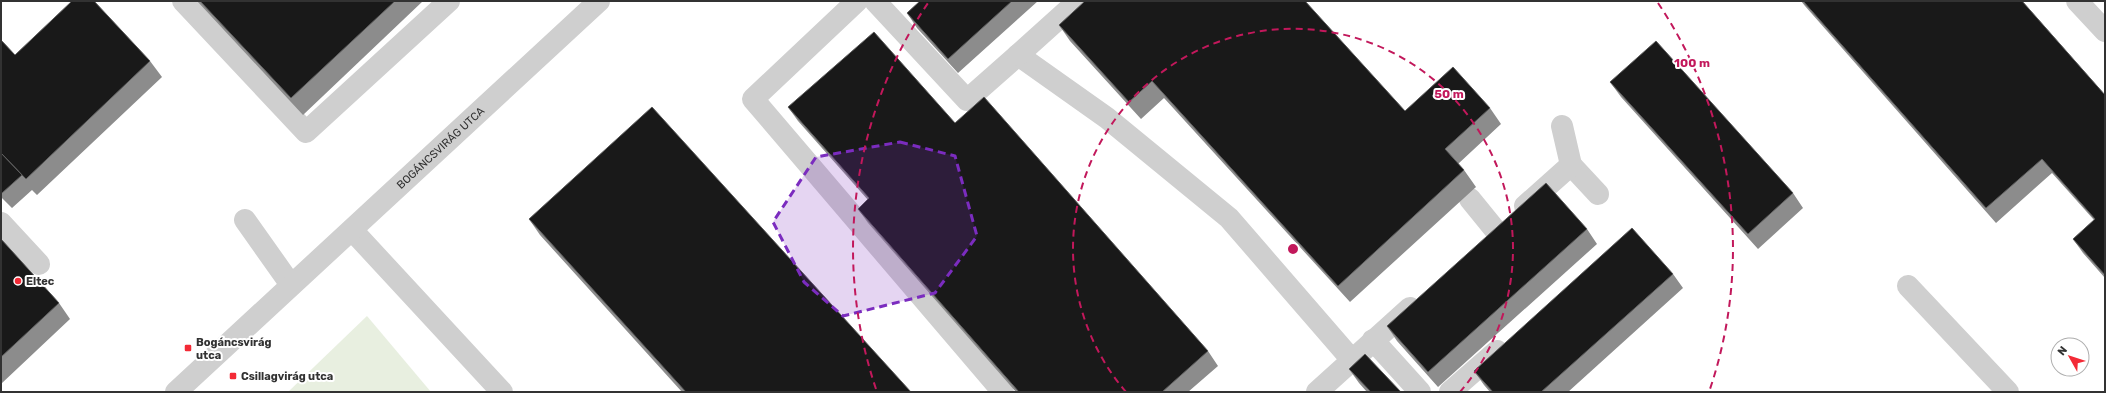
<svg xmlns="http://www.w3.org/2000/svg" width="2106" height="393" viewBox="0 0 2106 393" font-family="Rubik,sans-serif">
	<rect width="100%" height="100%" fill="#fff"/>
	<path fill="#e8efe0" d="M367,316l64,76h-143z"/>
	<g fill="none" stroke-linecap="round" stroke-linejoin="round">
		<g stroke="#cfcfcf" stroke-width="22">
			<path d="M183,1l123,131 143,-131"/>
			<path d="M857,1l-104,98 250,293"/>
			<path d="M875,1l92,99 51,-45 89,63 122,100 123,142"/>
			<path d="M2077,1l28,30"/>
			<path d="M1018,55l60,-54"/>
			<path d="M1571,165l27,29"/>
			<path d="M1470,199l26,32"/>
			<path d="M1525,206l46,-41 -9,-39"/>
			<path d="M245,220l46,65"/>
			<path d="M1,223l38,41"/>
			<path d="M352,230l150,162"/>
			<path d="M1908,286l100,106"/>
			<path d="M1373,340l47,52"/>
			<path id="s1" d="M176,392l423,-391"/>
			<path d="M1317,392l93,-84"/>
			<path d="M1450,392l47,-41"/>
		</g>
	</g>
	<path fill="#8c8c8c" d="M197,1h226l-120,114z
		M920,1h118l-80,72 -41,-45 -10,-15z
		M1801,1h221l83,94v183l-22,-25 -10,-14 21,-19 -42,-47 -56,50 -191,-217z
		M1059,25l346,86 85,-3 11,16 -43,40 6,6 12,17 -126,115 -186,-204 -23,21 -71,-78z
		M1,40l14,15 135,6 12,16 -125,118 -5,-5 -20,18 -11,-11z
		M1610,82l183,111 10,15 -45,41 -137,-152z
		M788,107l167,16 253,228 10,15 -30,26h-172l-148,-169 -10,-14 10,-9 -70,-79z
		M529,219l382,173h-229l-142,-157z
		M1587,229l10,15 -159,143 -41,-46 -10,-15z
		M1,239l58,64 11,16 -69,65z
		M1673,274l10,14 -115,104h-78l-6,-7 -10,-14z
		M1349,369l52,23h-34l-8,-9z"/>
	<path fill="#191919" stroke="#5e5e5e" d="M72,1h22l56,60 -124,118 -25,-26v-113l14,15z
		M200,1h195l-104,97z
		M920,1h92l-64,58 -41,-46z
		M1085,1h220l100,110 48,-44 37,41 -45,41 19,21 -126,116 -186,-205 -23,21 -70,-77z
		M1803,1h219l83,94v180l-32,-36 22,-20 -53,-60 -56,49z
		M874,32l81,91 29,-26 224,254 -46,41h-143l-161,-183 11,-11 -81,-91z
		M1656,41l137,152 -45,41 -138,-152z
		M652,107l259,285h-225l-157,-173z
		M1,153l21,22 -20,18h-1z
		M1546,183l41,46 -159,143 -41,-46z
		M1632,228l41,46 -132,118h-48l-19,-21z
		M1,239l58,64 -58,54z
		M1365,354l36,38h-30l-22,-23z"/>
	<path fill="#7b2cbf" fill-opacity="0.2" stroke="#7b2cbf" stroke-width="3" stroke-dasharray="8 5" stroke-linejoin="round" d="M900,142l55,14 22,80 -42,57 -92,23 -39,-34 -31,-60 43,-65z"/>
	<g fill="none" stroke="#c2185b" stroke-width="2" stroke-dasharray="7 5">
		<path d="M1126 392A220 220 0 1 1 1460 392"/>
		<path d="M876 389A440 440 0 0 1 928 3M1658 3A440 440 0 0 1 1710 389"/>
	</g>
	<g fill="#f32a36" stroke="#fff" stroke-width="1.5">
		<circle cx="18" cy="281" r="4"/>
		<rect x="184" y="344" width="8" height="8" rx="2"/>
		<rect x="229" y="372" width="8" height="8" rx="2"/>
	</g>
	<g text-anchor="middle" stroke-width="4" stroke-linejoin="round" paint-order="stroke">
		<g font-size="11" fill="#323232" stroke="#fff">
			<text dy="4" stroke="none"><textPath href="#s1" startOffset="360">BOGÁNCSVIRÁG UTCA</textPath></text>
		</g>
		<g font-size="11" font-weight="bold" fill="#323232" stroke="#fff" text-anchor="start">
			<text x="26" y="285">Eltec</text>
			<text x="196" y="346">Bogáncsvirág<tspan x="196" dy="13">utca</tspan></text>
			<text x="241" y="380">Csillagvirág utca</text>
		</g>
	</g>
	<circle cx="1293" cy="249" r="6" fill="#c2185b" stroke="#fff" stroke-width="2"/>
	<g font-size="12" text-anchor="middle" font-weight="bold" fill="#c2185b" stroke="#fff" stroke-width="4" stroke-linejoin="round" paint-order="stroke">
		<text x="1692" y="67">100 m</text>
		<text x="1449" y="98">50 m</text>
	</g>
	<rect width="2106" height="393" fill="none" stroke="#323232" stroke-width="4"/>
	<g transform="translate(2070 357) rotate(309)"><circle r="19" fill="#ffffff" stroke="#adadad"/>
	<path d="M0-3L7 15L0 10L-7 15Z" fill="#f32a36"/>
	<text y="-6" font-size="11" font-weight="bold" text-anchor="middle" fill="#323232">N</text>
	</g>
</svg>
